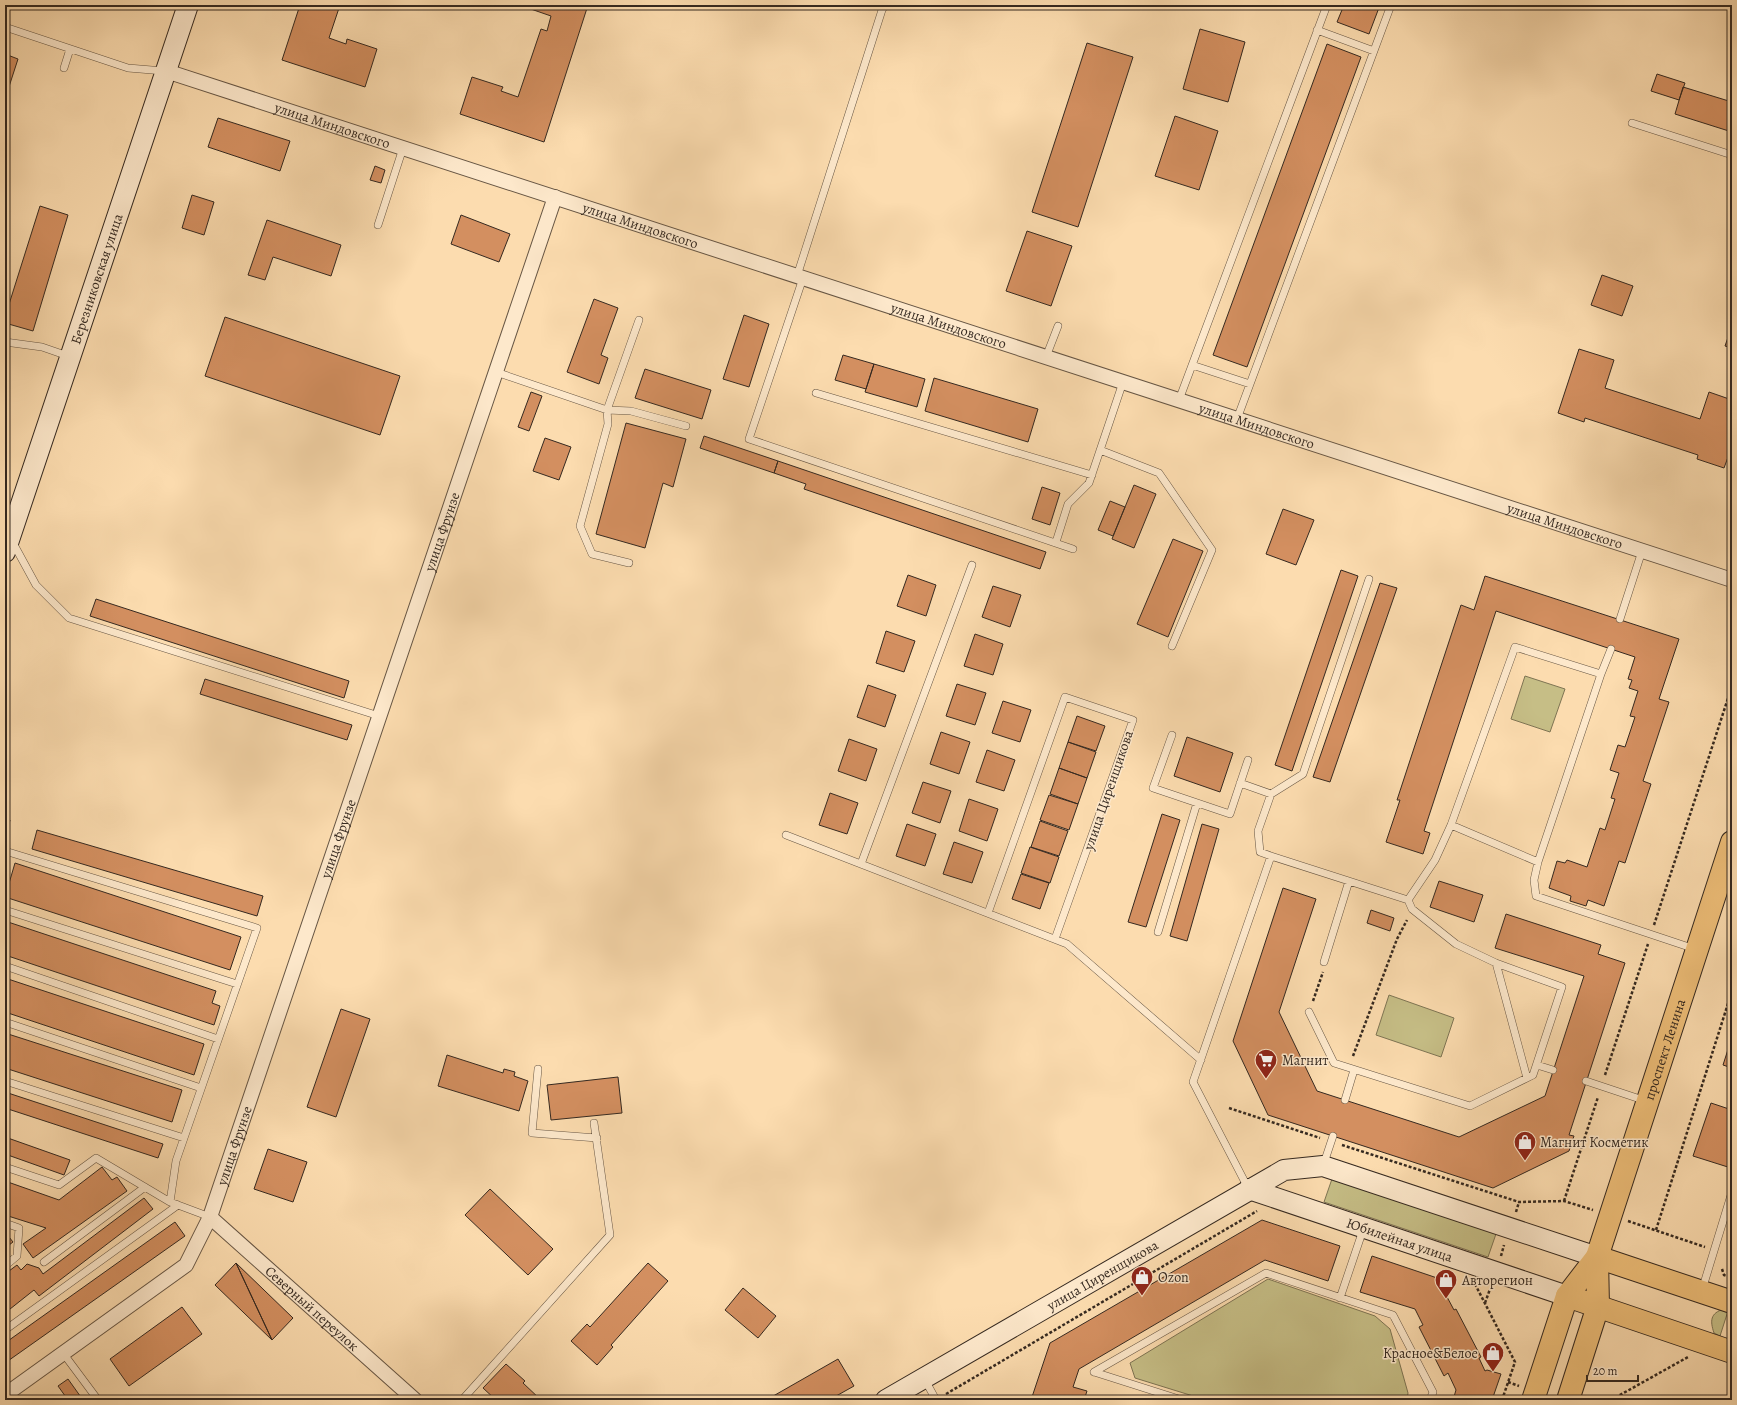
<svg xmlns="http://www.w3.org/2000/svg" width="1737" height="1405" viewBox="0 0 1737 1405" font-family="Alegreya,serif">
	<rect width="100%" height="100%" fill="#fcdcaf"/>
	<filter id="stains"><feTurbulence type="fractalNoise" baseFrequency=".005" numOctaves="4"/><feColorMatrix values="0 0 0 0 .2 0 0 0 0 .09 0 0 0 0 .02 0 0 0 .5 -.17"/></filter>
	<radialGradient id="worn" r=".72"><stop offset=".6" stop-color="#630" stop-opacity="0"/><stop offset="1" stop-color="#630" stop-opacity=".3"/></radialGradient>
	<path fill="#c6be86" stroke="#7e7453" d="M1525,676l40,13 -15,43 -39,-13z
		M1389,995l65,23 -13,39 -65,-22z
		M1333,1176l164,55 -9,26 -164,-55z
		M1268,1279l107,37 15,13 18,64 -1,7h-201l-71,-22 -5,-15z
		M1724,1309l4,2 -8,25 -6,-3c-4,-12 -4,-20 10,-24z"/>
	<path fill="#d38f60" stroke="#352920" d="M300,5h40l-11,33 17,6 1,-5 30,10 -12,38 -83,-27z
		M526,5h62l-44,137 -84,-28 12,-37 31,10 -2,4 17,6 23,-68 6,2 4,-15 -26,-9z
		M1344,5h36l-11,29 -32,-12z
		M1200,29l45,13 -17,60 -45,-13z
		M1087,43l46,14 -55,170 -46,-15z
		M1327,44l34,13 -114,310 -34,-12z
		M5,54l13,5 -13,40z
		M1657,74l28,9 -6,17 -28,-9z
		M1683,87l49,15v30l-57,-18z
		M1175,116l43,15 -19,59 -44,-14z
		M218,118l72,23 -10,30 -72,-24z
		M375,166l10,4 -4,13 -11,-3z
		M192,195l22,7 -10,33 -22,-7z
		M40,206l28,9 -35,116 -28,-8v-6z
		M461,215l49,19 -11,28 -48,-18z
		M267,220l74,25 -10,31 -58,-19 -8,23 -17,-5z
		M1027,231l45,15 -21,60 -45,-15z
		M1602,275l31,11 -11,30 -31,-11z
		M594,299l24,9 -17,47 7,3 -9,26 -32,-12z
		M744,315l25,9 -20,63 -26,-8z
		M225,317l175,59 -20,59 -175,-59z
		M1732,326v22l-7,-2z
		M1579,349l35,11 -9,28 95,31 9,-27 23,8v39l-3,9 2,1 -7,19 -27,-9 1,-4 -113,-37 -1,4 -26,-9z
		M843,355l31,9 -8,25 -31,-9z
		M874,364l51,15 -8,28 -52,-15z
		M645,369l66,21 -9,29 -67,-21z
		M934,378l104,31 -10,33 -103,-31z
		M531,392l11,4 -13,35 -11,-4z
		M626,423l60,16 -13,48 -10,-4 -18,65 -49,-14z
		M704,436l74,25 -4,12 -74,-25z
		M545,438l26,9 -12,33 -26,-9z
		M778,461l268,91 -6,17 -236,-80 2,-5 -32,-11z
		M1134,485l22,9 -22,54 -22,-9z
		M1042,487l18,6 -10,32 -18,-6z
		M1110,501l15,6 -12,29 -15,-6z
		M1283,509l31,11 -18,45 -30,-11z
		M1173,539l30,12 -35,86 -31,-13z
		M1341,570l17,6 -66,195 -17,-6z
		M908,575l28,10 -10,31 -29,-10z
		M1485,576l194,63 -20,60 10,3 -26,79 8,3 -26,79 -6,-2 -15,45 -16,-6 -2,6 -16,-5 1,-5 -22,-8 8,-27 8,2 2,-3 20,7 13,-39 5,2 10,-31 -4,-1 8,-25 -9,-3 8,-25 7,2 10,-30 -5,-1 8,-25 -9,-3 3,-8 -4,-1 7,-22 -139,-46 -72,220 6,2 -7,21 -37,-12 14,-42h-3l64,-195 13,5z
		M1380,583l17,5 -67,194 -17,-5z
		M993,586l28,9 -11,32 -28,-10z
		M96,599l253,82 -5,17 -254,-82z
		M886,631l29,10 -11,31 -28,-9z
		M975,634l28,10 -10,31 -29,-9z
		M205,679l147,46 -5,15 -147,-46z
		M957,684l29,9 -11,32 -29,-9z
		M868,685l28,10 -11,32 -28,-10z
		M1003,701l28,9 -11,32 -28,-9z
		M1077,716l28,10 -9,25 -28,-9z
		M941,732l29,10 -11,32 -29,-10z
		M1187,737l46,16 -13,39 -46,-16z
		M849,739l28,10 -11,32 -28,-10z
		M1068,742l28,10 -9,26 -28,-10z
		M987,750l28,10 -11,31 -28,-9z
		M1059,768l28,10 -9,26 -28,-10z
		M923,782l28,9 -11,32 -28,-10z
		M830,793l28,10 -11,31 -28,-9z
		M1049,795l29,9 -9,26 -29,-10z
		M969,799l29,10 -11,32 -28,-10z
		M1162,814l18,6 -34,107 -18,-5z
		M5,819l5,1 -5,19z
		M1040,821l28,10 -9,25 -28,-9z
		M907,824l29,10 -11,32 -29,-10z
		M1202,824l17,5 -32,112 -17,-5z
		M37,830l226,66 -6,20 -225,-67z
		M954,842l29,10 -11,31 -29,-9z
		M1030,847l29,10 -9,26 -29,-10z
		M15,863l226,74 -11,33 -225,-73z
		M1021,874l28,9 -9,26 -28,-10z
		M1439,881l44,14 -9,27 -44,-15z
		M1283,888l33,11 -37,113 38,79 142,46 86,-41 39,-120 -89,-28 11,-34 95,31 -3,9 27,9 -56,172 5,1 -5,15 -76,37 -225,-73 -35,-74z
		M1371,910l23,8 -4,13 -23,-8z
		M5,921l211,70 -4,12 8,3 -6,19 -209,-70z
		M5,978l199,66 -10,31 -189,-63z
		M341,1009l29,10 -34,98 -29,-10z
		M5,1033l177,57 -10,32 -167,-54z
		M1732,1037v31l-9,-3z
		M447,1055l56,18 1,-4 11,3 -1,4 14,5 -9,30 -81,-25z
		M618,1077l4,36 -71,7 -4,-35z
		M5,1092l158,52 -5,14 -153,-50z
		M1711,1103l21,7 -1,58 -38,-12z
		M5,1137l65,23 -6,15 -59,-21z
		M268,1149l39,13 -14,40 -39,-13z
		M102,1167l10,13 5,-3 10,14 -94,67 -10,-14 23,-16 -41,-13v-34l54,19z
		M490,1189l63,60 -25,26 -63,-60z
		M144,1198l9,11 -114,87 -5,-6 -29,23v-39l12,-9 4,5 6,-6 12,4 4,6z
		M1262,1220l78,26 -12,35 -63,-21 -186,109 -6,18 14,4 -3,9h-53l19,-57z
		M175,1222l10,14 -180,127v-20z
		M5,1232l8,10 -8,6z
		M1372,1256l80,27 -3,11 -3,1 8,15 2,-1 25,48 -2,1 6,13 2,-1 14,4 -9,26h-39l3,-10 -8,-17 -4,3 -25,-49 4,-2 -8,-16 -55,-17z
		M236,1263l57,55 -21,22z
		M236,1263l36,77 -57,-55z
		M648,1263l20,18 -57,64 2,2 -16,18 -26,-24 16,-17 3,3z
		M743,1288l33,28 -18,22 -33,-28z
		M182,1307l20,27 -73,52 -19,-27z
		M838,1359l16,27 -25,14 -61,-1z
		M506,1364l19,17 -2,2 18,17h-45l-13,-12z
		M68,1379l15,21h-15l-10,-14z"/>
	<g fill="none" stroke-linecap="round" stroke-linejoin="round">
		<g stroke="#675644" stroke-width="8">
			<path id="lane" d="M5,27l123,41 36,3
				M1317,30l57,21
				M64,68l6,-19
				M1632,123l100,32
				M378,225l25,-77
				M797,276l85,-266 3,-5
				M803,278l-54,161 324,110
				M5,342l37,5 26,9
				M1046,357l12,-31
				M1192,365l58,19
				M496,372l111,38 32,-90
				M816,393l276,82
				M1179,400l148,-395
				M1237,419l154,-414
				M1100,450l59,23 53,77 -40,96
				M12,541l24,44 33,33 310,98
				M1056,542l12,-38 21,-21 34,-101
				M629,563l-37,-9 -12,-28 28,-102 -1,-14 24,1 55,15
				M1620,619l22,-68
				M1601,674l10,-25
				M1172,735l-19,53 77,26 18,-54
				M1240,783l31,11
				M1451,825l87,37
				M786,835l281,109 134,116
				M5,851l252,77 -73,210 -179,-57
				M1271,856l-11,-4 -2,-21 13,-37 32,-20 66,-195
				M861,864l111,-299
				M1408,900l27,-40 16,-35 64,-178 86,27 -63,188 -4,18 2,16 159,53
				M5,910l232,74
				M988,913l77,-216 68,23 -78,219
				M1158,932l39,-129
				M1324,962l25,-81
				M1496,963l31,115
				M5,966l213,73
				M5,1022l196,66
				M1537,1065l16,5
				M538,1069l-6,64 65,5
				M1586,1081l60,20
				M1345,1100l9,-30
				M184,1138l-8,23 -6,41 40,15
				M1323,1166l10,-30
				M5,1167l54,18 37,-27 74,44
				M1248,1188l-55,-106 78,-226 137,44 4,9 44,35 40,19 66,24 -29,88 -63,31 -136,-43 -25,-51
				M5,1223l14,5 -2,28 -12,10
				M44,1262l101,-75
				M1702,1290l30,-98
				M1340,1298l23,-68
				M5,1330l173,-125
				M63,1353l35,47
				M1094,1372l172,-99 127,42 40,77 -3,8
				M1094,1372l88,28
				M924,1378l12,22
				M462,1400l148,-165 -16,-112"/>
		</g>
		<g stroke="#675644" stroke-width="16">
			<g id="street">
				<path id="s1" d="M166,71l1566,509"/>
				<path id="s2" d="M210,1217l205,183"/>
				<path id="s3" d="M5,1395l181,-130 24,-48 345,-1020"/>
			</g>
		</g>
		<g stroke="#352920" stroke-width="22">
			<g id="secondary">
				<path id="s4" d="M5,552l183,-547"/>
				<path id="s5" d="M1249,1189l318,107"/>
				<path id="s6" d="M886,1400l398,-230 39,-4 274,91"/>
			</g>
		</g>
		<g stroke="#352920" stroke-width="24">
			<g id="primary">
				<path d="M1597,1257l135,45"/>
				<path d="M1567,1296l165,56"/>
				<path d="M1533,1400l34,-104 30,-39"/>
				<path id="s7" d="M1568,1400l30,-94 -1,-49 135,-415"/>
			</g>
		</g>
		<path stroke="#352920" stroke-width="2.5" stroke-dasharray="3 2" stroke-linecap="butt" d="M1654,925l78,-239
			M1313,1001l10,-29
			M1353,1056l44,-117 10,-19
			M1605,1075l43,-131
			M1229,1108l91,30
			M1342,1145l177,57 45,-1 29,9
			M1564,1201l34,-104
			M1516,1212l3,-10
			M1628,1221l77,26
			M1656,1230l76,-239
			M1501,1256l3,-11
			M1722,1269l2,6 8,3
			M1475,1284l40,78 -13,38
			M1485,1303l5,-14
			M1729,1331l3,-10
			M1508,1382l11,4
			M946,1394l311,-183
			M1611,1400l77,-43"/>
		<use href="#lane" stroke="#fde8cb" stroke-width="7"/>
		<use href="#street" stroke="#fde8cb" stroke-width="14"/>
		<use href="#secondary" stroke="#fde8cb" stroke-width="20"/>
		<use href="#primary" stroke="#eebe78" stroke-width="22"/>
	</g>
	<defs>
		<g id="supermarket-pin" transform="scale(1.15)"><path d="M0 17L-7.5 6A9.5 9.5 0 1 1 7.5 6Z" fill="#8f2418" stroke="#fde8cb"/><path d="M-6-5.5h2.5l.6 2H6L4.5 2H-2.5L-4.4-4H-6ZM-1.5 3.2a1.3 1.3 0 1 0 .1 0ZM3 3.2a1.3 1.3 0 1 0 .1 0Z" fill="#fff"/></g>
		<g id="shop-pin" transform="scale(1.15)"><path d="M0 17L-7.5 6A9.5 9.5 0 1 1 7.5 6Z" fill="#8f2418" stroke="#fde8cb"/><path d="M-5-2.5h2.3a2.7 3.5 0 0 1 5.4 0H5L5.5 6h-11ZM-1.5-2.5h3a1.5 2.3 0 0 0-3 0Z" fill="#fff"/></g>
	</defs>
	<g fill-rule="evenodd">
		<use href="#supermarket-pin" x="1266" y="1060"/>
		<use href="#shop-pin" x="1525" y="1142"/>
		<use href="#shop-pin" x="1142" y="1277"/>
		<use href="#shop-pin" x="1446" y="1280"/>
		<use href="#shop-pin" x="1493" y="1353"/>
	</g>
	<g text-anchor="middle" stroke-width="3" stroke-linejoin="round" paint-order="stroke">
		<g font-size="14" fill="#352920" stroke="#fde8cb">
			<text dy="5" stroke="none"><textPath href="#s1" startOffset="175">улица Миндовского</textPath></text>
			<text dy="5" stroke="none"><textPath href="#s1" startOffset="499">улица Миндовского</textPath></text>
			<text dy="5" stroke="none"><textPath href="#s4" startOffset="288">Березниковская улица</textPath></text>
			<text dy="5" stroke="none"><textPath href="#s1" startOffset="823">улица Миндовского</textPath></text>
			<text dy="5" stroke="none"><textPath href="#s1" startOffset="1147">улица Миндовского</textPath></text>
			<text dy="5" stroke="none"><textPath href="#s1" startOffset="1471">улица Миндовского</textPath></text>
			<text dy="5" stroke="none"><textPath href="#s3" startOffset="1000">улица Фрунзе</textPath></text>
			<text transform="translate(1108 790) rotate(-71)" y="5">улица Циренщикова</text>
			<text dy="5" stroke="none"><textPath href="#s3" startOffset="676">улица Фрунзе</textPath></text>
			<text dy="5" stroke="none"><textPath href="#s7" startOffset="366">проспект Ленина</textPath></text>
			<text dy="5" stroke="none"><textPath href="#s3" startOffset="352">улица Фрунзе</textPath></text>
			<text dy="5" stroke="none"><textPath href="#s5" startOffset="159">Юбилейная улица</textPath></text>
			<text dy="5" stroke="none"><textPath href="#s6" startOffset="250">улица Циренщикова</textPath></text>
			<text dy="5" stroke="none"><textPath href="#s2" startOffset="137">Северный переулок</textPath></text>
		</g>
		<g font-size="14" fill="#352920" stroke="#fde8cb" text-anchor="start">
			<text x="1282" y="1065">Магнит</text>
			<text x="1540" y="1147">Магнит Косметик</text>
			<text x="1158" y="1282">Ozon</text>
			<text x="1462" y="1285">Авторегион</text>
			<text x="1478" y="1358" text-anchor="end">Красное&amp;Белое</text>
		</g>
	</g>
	<rect width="1737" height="1405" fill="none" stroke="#fcdcaf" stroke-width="20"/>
	<rect x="6" y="6" width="1725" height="1393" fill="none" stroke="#352920" stroke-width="2"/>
	<rect x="10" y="10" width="1717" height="1385" fill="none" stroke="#352920"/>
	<path d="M1587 1375v6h51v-6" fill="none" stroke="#352920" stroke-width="2"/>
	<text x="1593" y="1375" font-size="12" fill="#352920" stroke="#fde8cb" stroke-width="3" paint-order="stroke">20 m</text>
	<rect width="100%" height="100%" filter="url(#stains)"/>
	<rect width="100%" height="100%" fill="url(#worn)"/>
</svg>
